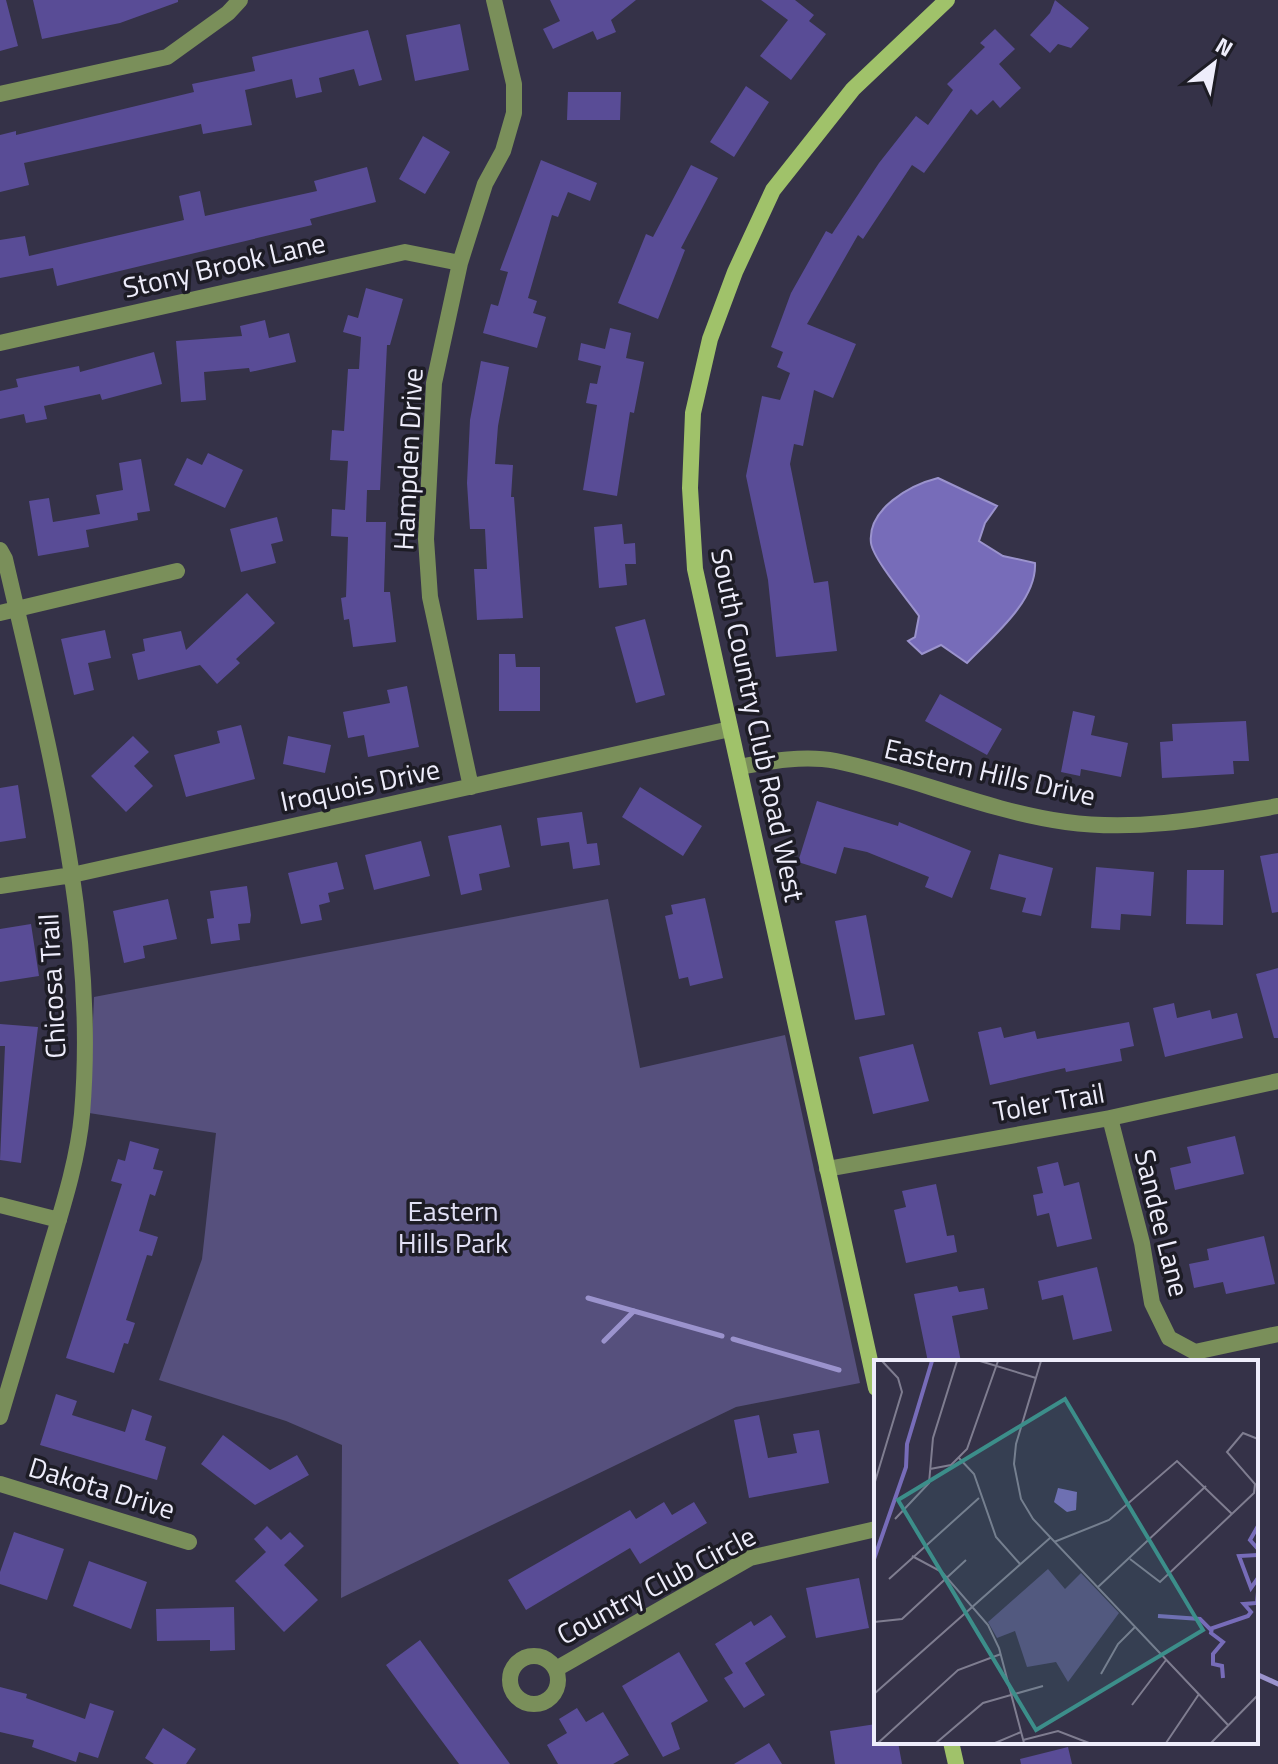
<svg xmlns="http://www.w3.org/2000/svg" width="1278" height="1764" viewBox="0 0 1278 1764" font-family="'Titillium Web',sans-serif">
	<rect width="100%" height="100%" fill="#353248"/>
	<path fill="#56507d" d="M608,899l32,169 145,-33 75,348 -124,24 -395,191 1,-153 -56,-24 -127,-41 43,-121 14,-126 -127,-20 5,-116z"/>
	<path fill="#776cb9" stroke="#9b93cd" stroke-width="2" d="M938,478l59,28 -12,17 -6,18 24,15 32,7c2,38 -43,74 -68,100l-26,-18 -19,9 -14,-13 7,-4 4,-21c-11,-16 -46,-57 -48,-73 -4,-34 39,-58 67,-65z"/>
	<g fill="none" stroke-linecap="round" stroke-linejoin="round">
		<path stroke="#9b93cd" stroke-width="5" d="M588,1298l134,38
			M733,1339l106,31
			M604,1341l30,-30
			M1256,1674l22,10"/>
	</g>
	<path fill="#594c96" d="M0,0h6l12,46 -18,5z
		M33,0h145v2l-58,21 -78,16z
		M550,0h86l-25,20 5,12 -19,8 -4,-9 -40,18 -10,-20 17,-8z
		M761,0h34l19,15 -5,6 17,13 -35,46 -31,-24 28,-36z
		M1055,0l34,28 -18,20 -13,-4 -8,9 -20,-18 20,-22z
		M460,24l9,46 -54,11 -9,-46z
		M995,29l20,20 -16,15 22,24 -21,20 -7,-8 -16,15 -6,-6 -47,64 -12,-8 -49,74 -5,-4 -51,89 49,20 -23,54 -19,-8 -11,56 -9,-2 -4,20 24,119 14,-2 9,70 -61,6 -8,-77 -22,-104 16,-80 18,4 10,-27 -13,-6 6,-15 -12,-5 20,-54 35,-62 6,3 47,-71 37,-47 12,9 25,-35 -6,-6 38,-37 -5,-4z
		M368,30l14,50 -23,6 -5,-17 -35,9 3,14 -26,6 -4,-19 -47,11 7,35 -49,9 -2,-10 -177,39 5,22 -29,7v-57l16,-4v4l178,-43 -2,-8 63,-13 -3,-14z
		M746,86l23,16 -35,55 -24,-15z
		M568,92h53l-1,28h-53z
		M423,136l27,16 -25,42 -26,-15z
		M541,160l56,23 -7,18 -22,-9 -10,25 -6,-2 -24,83 9,3 -4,12 13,4 -9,31 -54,-15 8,-29 7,2 10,-34 -8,-2z
		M691,165l27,13 -37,70 4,2 -27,69 -40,-16 28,-69 7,3z
		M367,167l9,35 -66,17 2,6 -255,61 -4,-18 -53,10v-38l25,-4 4,20 155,-36 -5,-24 21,-5 5,25 112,-25 -3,-10z
		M366,288l37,11 -13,46h-3l-7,145h-13l-1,32h20l-2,70h6l6,50 -43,5 -4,-28 -5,1 -3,-22 5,-1 2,-60 -17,-1 1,-27 13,1 3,-49 -18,-1 2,-30 12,1 4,-62h11l2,-32 -18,-5 5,-17 10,3z
		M265,320l4,18 20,-5 7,29 -46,10 -1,-4 -45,4 2,28 -25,2 -5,-61 66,-5 -2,-10z
		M610,328l21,5 -5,25 18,4 -10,51 -4,-1 -13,84 -34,-6 14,-85 -11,-2 4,-20 7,1 4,-18 -23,-6 3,-17 24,6z
		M154,352l8,32 -60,16 -2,-6 -56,12 3,13 -21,4 -2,-9 -24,5v-28l18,-4 -2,-8 63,-13 1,6z
		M481,361l28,6 -11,59 -3,38 18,1 -2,32h3l9,121 -46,2 -3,-51h13l-2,-40h-15l-3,-46 3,-63z
		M208,453l35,17 -18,38 -51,-23 13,-27 15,7z
		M141,459l9,52 -13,2 1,7 -52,10 3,17 -51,9 -9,-55 20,-3 4,24 47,-8 -4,-19 27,-5 -4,-27z
		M277,517l6,24 -12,3 5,19 -35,9 -11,-43z
		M622,524l2,20 11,-1 1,21h-11l2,21 -28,3 -5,-61z
		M247,593l28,30 -39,36 4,4 -23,21 -17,-19 -62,15 -6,-26 13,-3 -2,-12 38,-8 5,19z
		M645,619l20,76 -29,8 -21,-76z
		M105,630l6,28 -23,5 6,27 -20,5 -13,-56z
		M499,654h16l1,13h24v44h-41z
		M407,686l12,61 -51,10 -4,-22 -16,3 -5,-26 47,-9 -3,-13z
		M940,694l62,35 -15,26 -62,-34z
		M1073,711l22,5 -4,19 37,8 -7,34 -40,-8 -1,7 -19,-4z
		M1246,721l3,40h-16l1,13 -72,4 -2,-36 13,-1 -1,-17z
		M241,725l14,54 -69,18 -12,-42 46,-12 -3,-12z
		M133,736l16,16 -15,14 19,20 -27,26 -35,-36z
		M288,736l43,9 -6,28 -42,-9z
		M18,785l8,53 -26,4v-54z
		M640,787l62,39 -19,30 -61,-39z
		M817,801l81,25 1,-4 72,29 -19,47 -27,-11 4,-10 -62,-25 -23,-5 -8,27 -38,-12z
		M582,812l5,32 10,-1 3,22 -27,4 -4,-27 -28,4 -4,-28z
		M501,825l9,42 -31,7 3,16 -21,5 -13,-59z
		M421,841l9,35 -56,14 -9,-35z
		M1278,853v59l-6,1 -12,-57z
		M999,854l54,14 -12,48 -19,-4 4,-14 -36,-9z
		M337,862l7,27 -16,4 2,9 -11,3 3,15 -21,4 -13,-51z
		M1096,867l58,5 -3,44 -30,-2 -1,16 -29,-2z
		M1187,870h37l-1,55 -37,-1z
		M247,886l4,29 -1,8 -12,1 2,16 -29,4 -4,-25 7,-1 -4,-27z
		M705,898l18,80 -33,8 -2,-9 -9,2 -14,-63 8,-2 -2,-9z
		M168,899l9,40 -34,7 2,12 -21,5 -11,-52z
		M866,915l19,100 -30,5 -20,-99z
		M31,924l8,52 -39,6v-53z
		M1278,968v70h-4l-18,-64z
		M1174,1003l3,15 33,-8 2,9 25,-6 6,25 -78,19 -12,-49z
		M1129,1022l5,24 -14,3 2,12 -56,11 -1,-4 -75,17 -12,-53 23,-5 3,11 31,-7 2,8z
		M0,1024l38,3 -17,136 -21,-3 5,-114h-5z
		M913,1044l16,57 -56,13 -14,-57z
		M1235,1136l9,38 -69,16 -5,-22 21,-5 -4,-16z
		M130,1141l29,8 -6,20 10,2 -8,25 -5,-2 -11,37 19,6 -6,19 -5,-1 -21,65 9,3 -7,21 -4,-1 -10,30 -48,-15 56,-174 -11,-3 7,-22 7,2z
		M1058,1162l6,24 15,-4 13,57 -35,8 -8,-34 -12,3 -4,-21 10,-2 -6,-26z
		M936,1184l11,52 7,-1 3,17 -51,11 -12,-53 12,-3 -4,-16z
		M1264,1236l11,48 -49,10 -3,-12 -29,6 -5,-24 20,-4 -2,-11z
		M1097,1267l15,64 -39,9 -10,-45 -21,5 -4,-19z
		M957,1286l2,6 25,-4 4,21 -36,7 9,46h-33l-14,-68z
		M56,1394l21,7 -5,14 53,17 7,-23 20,7 -7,24 21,7 -9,33 -117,-35z
		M759,1415l9,43 29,-5 -4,-19 26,-4 10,53 -80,15 -15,-78z
		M223,1435l47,35 27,-15 12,20 -54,30 -54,-41z
		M664,1502l8,13 22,-13 13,21 -67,41 -10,-16 -104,62 -18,-30 122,-70 6,9z
		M267,1526l14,14 9,-8 14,14 -20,19 34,35 -34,32 -49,-51 31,-29 -12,-13z
		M14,1532l50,17 -17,51 -47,-16v-12z
		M89,1561l58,21 -16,47 -58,-23z
		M859,1578l10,50 -53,10 -10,-50z
		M234,1607l1,43 -25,1v-11l-53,1 -1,-32z
		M771,1615l15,22 -41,26 20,32 -21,13 -20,-30 9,-5 -18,-29 36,-23 3,5z
		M420,1640l90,124h-51l-41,-55 -32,-44z
		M679,1652l29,49 -37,22 9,26 -17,8 -41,-71z
		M0,1687l27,7 -1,4 59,21 5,-16 24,8 -16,47 -19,-6 -3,10 -44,-15 2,-7 -34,-8z
		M577,1708l9,14 17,-10 26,43 -16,9h-55l-11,-19 20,-12 -8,-14z
		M876,1724v18h22l4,22h-67l-5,-33z
		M163,1728l33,21 -10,15h-32l-9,-6z
		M769,1743l13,21h-48z
		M1068,1747l4,17h-51l-1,-5z"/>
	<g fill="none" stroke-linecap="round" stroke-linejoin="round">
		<path stroke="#7a8f5a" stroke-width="16" d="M0,94l167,-37 61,-44 12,-13
			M0,343l405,-91 55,11
			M0,550l5,9c42,182 93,366 77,555 -4,45 -19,92 -32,135 -17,56 -33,112 -50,168
			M0,613l177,-42
			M739,767c31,-6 66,-12 97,-6 77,16 151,50 230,61 72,10 142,-4 212,-16
			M471,787l-41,-190 -4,-58 8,-156 26,-120 25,-79 18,-33 11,-38v-29l-20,-84
			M0,886l72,-11 658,-146
			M1110,1118l32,125 10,60 17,35 26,14 83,-18
			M827,1169l283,-51 168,-37
			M0,1205l59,15
			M0,1484l189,58
			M510 1680a24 24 0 1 1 48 0a24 24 0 1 1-48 0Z
			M556,1669l194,-111 126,-29"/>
		<path stroke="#a0c26a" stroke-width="16" d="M876,1388l-181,-819 -5,-81 3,-75 17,-74 25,-67 38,-82 80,-101 94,-89
			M951,1742l5,22"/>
	</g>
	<g text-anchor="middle" stroke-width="7" stroke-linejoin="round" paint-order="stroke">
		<g font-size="28" fill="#eeedfb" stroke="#1d1c25">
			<text transform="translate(224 265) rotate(-13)" y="10">Stony Brook Lane</text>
			<text transform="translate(408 459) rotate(-87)" y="10">Hampden Drive</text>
			<text transform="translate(758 725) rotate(78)" y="10">South Country Club Road West</text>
			<text transform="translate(990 772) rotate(13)" y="10">Eastern Hills Drive</text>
			<text transform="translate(360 785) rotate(-12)" y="10">Iroquois Drive</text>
			<text transform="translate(52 986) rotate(-93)" y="10">Chicosa Trail</text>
			<text transform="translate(1049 1102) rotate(-10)" y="10">Toler Trail</text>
			<text transform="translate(1162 1223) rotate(76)" y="10">Sandee Lane</text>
			<text transform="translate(102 1488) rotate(17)" y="10">Dakota Drive</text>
			<text transform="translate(656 1585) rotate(-28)" y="10">Country Club Circle</text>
		</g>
		<g font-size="28" fill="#e2e0f6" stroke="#1d1c25">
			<text x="453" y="1221">Eastern<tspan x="453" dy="32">Hills Park</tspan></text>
		</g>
	</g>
	<g transform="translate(874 1360)">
		<rect width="384" height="384" fill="#353248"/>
		<path d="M174,209l17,20 16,-16 38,40 -51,69 -12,-20 -29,5 -12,-36 -18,7 -9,-16z" fill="#56507d"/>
		<path d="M184,128l19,4 -1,18 -9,2 -13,-10z" fill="#776cb9"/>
		<path fill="none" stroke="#776cb9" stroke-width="4" d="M384,166l-8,14 8,9M384,195l-19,1 12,32 7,-10M0,199l32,-92 1,-23 25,-83M284,256l42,3 10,10 38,-13 3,-4 -7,-8 13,-1 1,-11M338,268l-1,5 12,9 -10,12v10l9,2 1,12"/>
		<path fill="none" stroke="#7f7d90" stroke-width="2" d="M106,1l56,17M167,1l-25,83 -2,20 7,35 12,20 195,206M85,98l15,16 22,63 25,28M56,109l21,-4 16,-16 31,-88M0,125l28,-93 -4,-14 -16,-17M21,159l34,-36 4,-45 24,-77M180,182l55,-22 68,-59 55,53M38,196l30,16 46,53 11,23 25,95M256,199l30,23 94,-89 1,-9 -28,-32 16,-19 15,6M15,219l90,-81M224,227l108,-101M0,262l28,-3 64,-59M227,314l17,-30 17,-17M0,334l176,-156M258,345l34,-45M149,380l35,-9 31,12M4,383l80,-73 43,-16M62,383l47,-40 60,-17M121,383l26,-11M292,383l33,-49M337,383l47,-48"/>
		<path fill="#3c8e8a" fill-opacity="0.15" stroke="#3c8e8a" stroke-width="4" d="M191,39l138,231 -167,100 -138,-230z"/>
		<rect width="384" height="384" fill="none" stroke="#eeedfb" stroke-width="4"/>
	</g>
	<g transform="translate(1214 64) rotate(31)" stroke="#1d1c25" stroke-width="6" paint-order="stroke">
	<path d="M0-6L14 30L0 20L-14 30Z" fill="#eeedfb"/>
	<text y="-12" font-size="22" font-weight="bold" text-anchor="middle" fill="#eeedfb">N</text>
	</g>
</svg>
